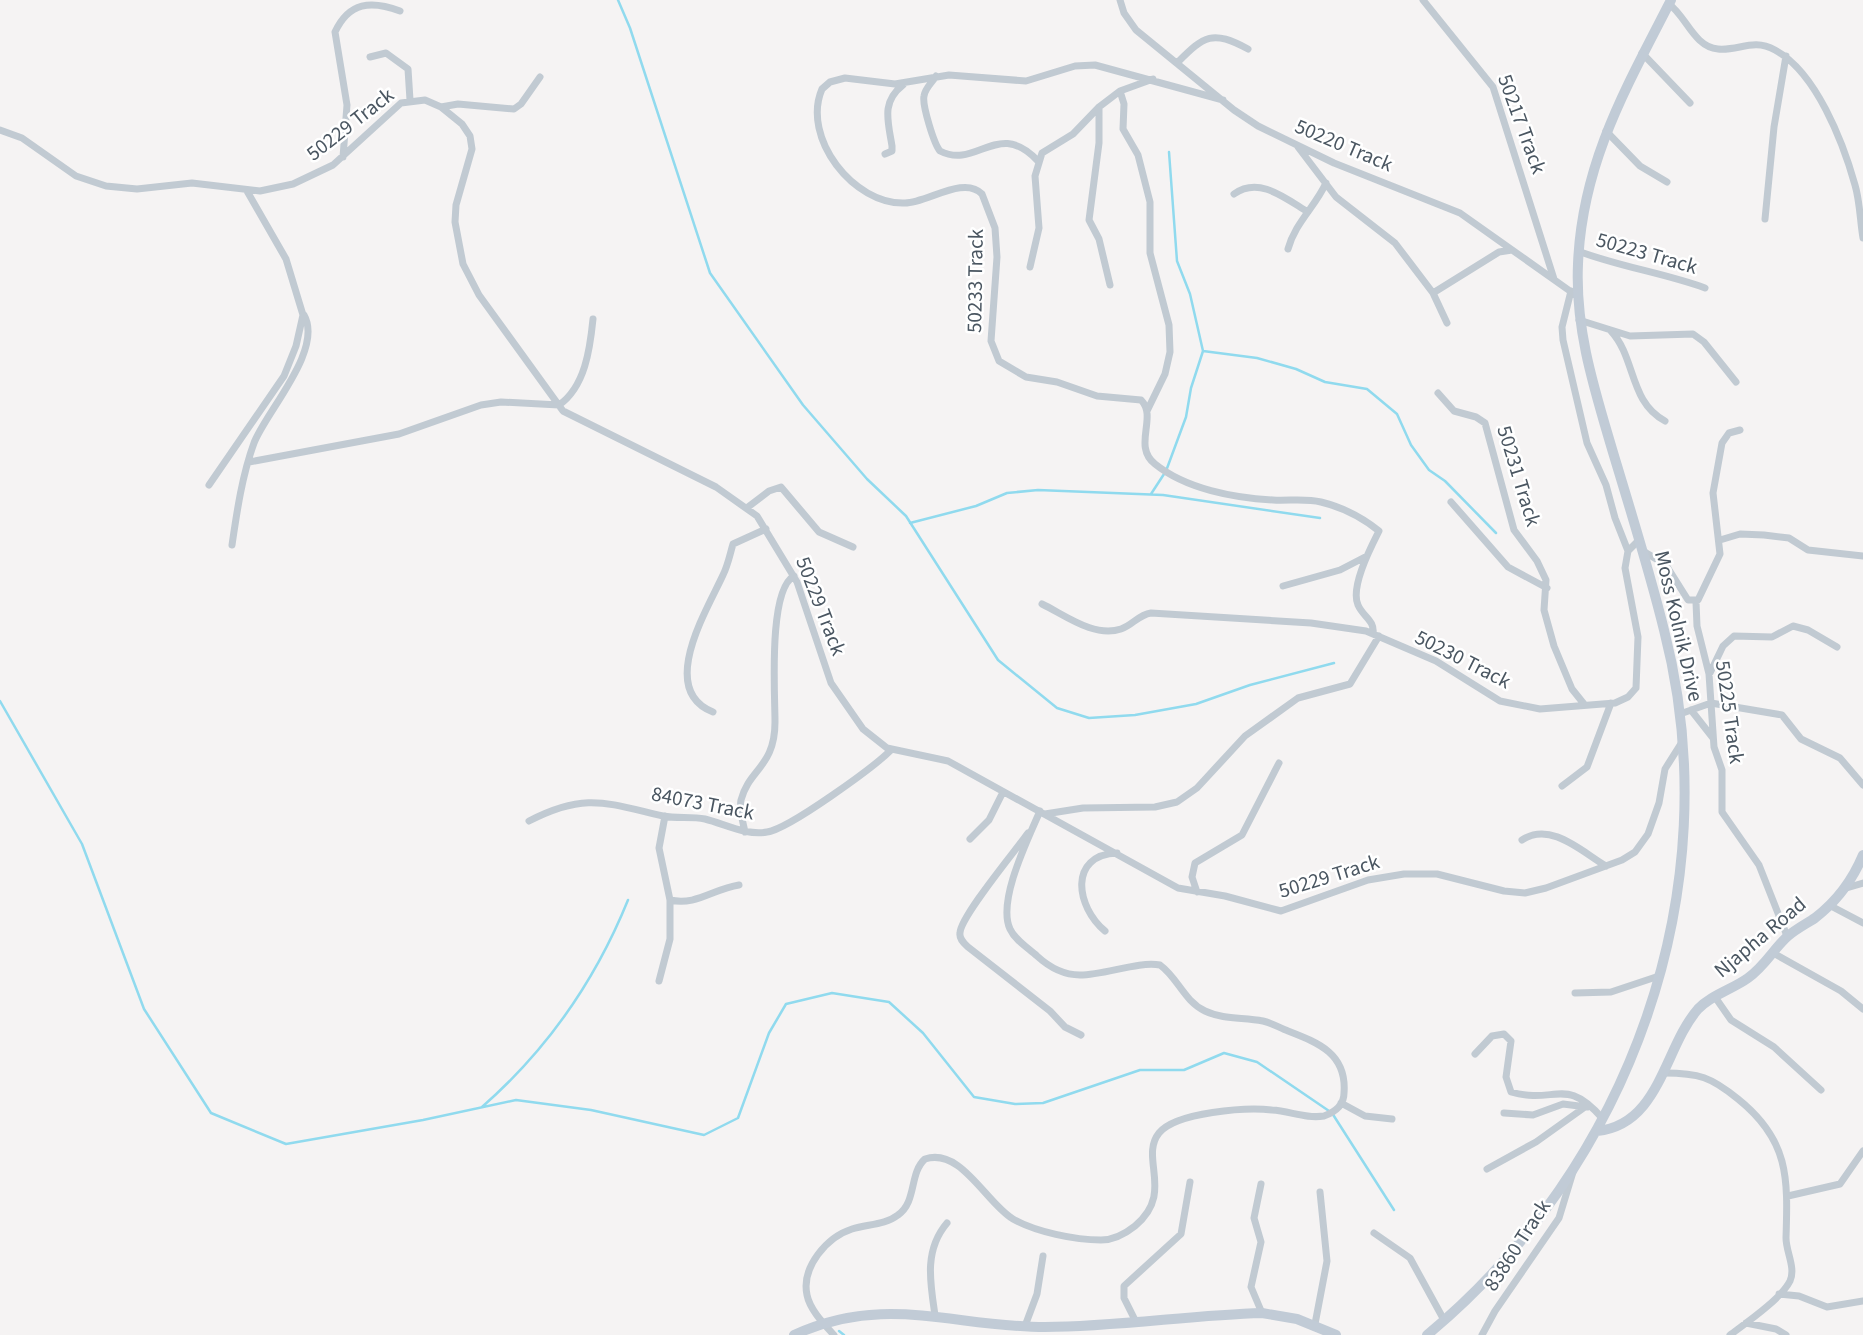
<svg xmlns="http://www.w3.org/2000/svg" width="1863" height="1335" viewBox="0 0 1863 1335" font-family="'Source Sans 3',sans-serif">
	<rect width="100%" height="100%" fill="#f5f3f3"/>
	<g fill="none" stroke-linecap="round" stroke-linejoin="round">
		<path stroke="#90daee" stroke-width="2.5" d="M618,0l12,28 80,245 93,132 64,74 39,37 92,144 59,48 32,10 46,-3 61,-11 54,-19 84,-22
			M1203,351l54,7 39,11 29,13 42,7 30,25 14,31 18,25 16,11 51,52
			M1151,494l15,-23 20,-54 5,-29 12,-37 -13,-57 -13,-33 -8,-109
			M910,523l66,-17 31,-13 31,-3 125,5 157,23
			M0,701l82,143 62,165 67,104 75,31 137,-24 93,-20 75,10 113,25 34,-17 31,-85 17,-29 46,-11 57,9 34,31 51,64 41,7 28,-1 97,-33h44l40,-17 33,9 75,51 62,97
			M482,1107c65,-57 114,-128 146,-207
			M839,1331l5,4"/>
		<path stroke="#c1cad2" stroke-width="7" d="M1120,0l4,13 12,17 98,80 24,16 76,37 126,50 117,83
			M1423,0l70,87 61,192
			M1669,4c17,12 25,43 49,45 21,2 35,-11 57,1 41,22 68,92 80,135 5,17 5,35 8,53
			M1642,53l48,50
			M370,57l16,-4 22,16 2,31
			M1177,63c28,-28 35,-33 71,-14
			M936,76c-4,7 -11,12 -12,20 -2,9 10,48 16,55 37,19 58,-33 98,10
			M1120,91l4,13 -1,25 15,26 12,47v51l19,72 1,27 -5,22 -18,37
			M1223,100l-128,-35 -20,1 -49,15 -77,-6 -54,9 -50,-6 -15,4 -8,7c-21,49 32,116 83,114 22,0 59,-28 77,-9l13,34 2,29 -6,84 8,20 27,16 31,5 40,14 44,4c17,17 -9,46 14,64 31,25 79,34 118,36 16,1 32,-2 48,2 20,5 42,16 58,29 -8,16 -29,56 -21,74 5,12 17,15 15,29
			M441,107l17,-3 56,5 7,-5 19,-27
			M1099,107v36l-10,77 10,19 11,46
			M0,130l22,8 54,38 30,10 31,3 55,-6 68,8 33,-7 40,-19 68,-62 24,-3 16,7 21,17 8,12 2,13 -16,56 -1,17 8,42 16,31 84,116 153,76 41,29 40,66 34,101 32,46 24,19 61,13 230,127 47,8 56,15 87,-31 36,-6h33l67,17 21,2 21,-5 76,-28 13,-8 13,-18 11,-31 6,-34 17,-27
			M1606,131l34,35 27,16
			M1298,147l38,50 59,46 38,50 14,30
			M885,154l7,-3v-5c-4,-25 -11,-44 11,-61
			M343,157l4,-52 -12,-73c14,-30 36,-32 65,-21
			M1234,194c25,-18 51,4 74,18
			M1765,219l9,-92 12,-71
			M1288,249c7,-26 27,-42 38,-66
			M1578,251c42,16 86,22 127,37
			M1030,267l9,-39 -4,-52 7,-23 31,-19 26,-27 21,-16 33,-12
			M1571,291l-9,36 1,13 24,103 19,42 9,33 13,33
			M1433,293l66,-41 13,-2
			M1579,320l51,16 63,-2 11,8 32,40
			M1611,331c25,27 18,71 54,90
			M1438,393l16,18 22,6 9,6 29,107 23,31 9,19 -2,30 10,36 18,43 12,15
			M249,462l150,-28 82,-29 20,-3 58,3c26,-18 31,-56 34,-86
			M209,485l75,-109 12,-30 7,-31 -17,-56 -39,-68
			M1451,502l57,65 39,21
			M748,507l21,-16 12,-4 38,45 34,15
			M1720,540l20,-6 24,1 25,3 19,12 55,6
			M232,545c5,-34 10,-69 22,-102 11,-30 70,-93 50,-128
			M1643,551l23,14 22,35h10l22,-46 -7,-61 9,-50 7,-10 11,-3
			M1283,586l57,-16 27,-14
			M1696,602l1,24 12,48 5,73 8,23v42l37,53 28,71
			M1042,604c23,11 52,34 79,25 12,-4 17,-14 30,-16l160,10 55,8 70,30 64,40 40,8 75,-6 13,-6 8,-9 2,-51 -13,-69 3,-17 11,-11
			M1710,673l13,-27 11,-10 38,1 21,-11 15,4 29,17
			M1691,710l22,28
			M713,712c-56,-22 -6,-102 10,-137 5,-10 7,-21 10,-31l33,-15
			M1680,714l31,-11 71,12 19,24 39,19 23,27
			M1562,786l25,-19 24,-64
			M1045,814l38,-6 72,-1 22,-5 20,-14 48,-52 53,-38 52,-14 29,-48
			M529,821c56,-29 77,-18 134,-5 14,3 28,0 42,3 20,5 42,17 62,13 22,-3 107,-65 124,-82
			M745,832c-2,-10 -6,-22 -4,-32 8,-31 34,-33 34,-78 0,-28 -7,-132 19,-146
			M1028,833c-12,17 -68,84 -68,100 -1,6 4,10 8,14l82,64 15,16 16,8
			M970,839l19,-19 14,-28
			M1522,840c29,-19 60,12 84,26
			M1843,889l20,-6
			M1197,892l-5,-15 3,-14 47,-28 37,-72
			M670,900c26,6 43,-11 69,-15
			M1829,905l34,18
			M1105,931c-29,-24 -37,-76 12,-78
			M1775,954l66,37 22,18
			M659,981l11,-42v-39l-11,-52 6,-32
			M1575,993l36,-1 48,-16
			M1715,997l16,23 43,27 47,43
			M1475,1054l17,-18 12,-2 7,7 -5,36 5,15c45,13 54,-17 92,27
			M1664,1073c35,0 47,4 74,26 51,41 50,78 48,139 0,14 10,30 4,43 -9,18 -44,42 -60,54
			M1341,1103l24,13 27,3
			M1504,1113l29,2 30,-11 24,3
			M1487,1169l49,-27 49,-35
			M1261,1184l-7,34 7,24 -10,45 11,26
			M1788,1196l52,-12 23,-33
			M1374,1233l36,25 34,62
			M1779,1294l20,2 28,11 36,-6
			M935,1315c-5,-33 -11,-65 12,-92
			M1136,1322l-12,-24v-12l57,-52 9,-52
			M1746,1323l30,6 10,6
			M1315,1324l12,-63 -7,-69
			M1025,1326l12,-32 6,-38
			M834,1335c-10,-11 -24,-25 -27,-40 -6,-28 20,-58 45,-66 15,-5 33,-4 46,-14 19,-13 11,-42 27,-56 36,-12 61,44 88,60 23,13 62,21 88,21 13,0 24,-6 34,-14 40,-33 4,-68 24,-93 17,-21 88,-26 113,-23 18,1 34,9 52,6 11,-4 20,-11 20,-23 3,-39 -25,-50 -56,-62 -8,-3 -16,-8 -25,-10 -20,-4 -39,-1 -58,-10 -21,-10 -27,-33 -45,-46 -22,-4 -55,10 -80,10 -17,0 -31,-8 -43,-19 -9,-8 -22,-16 -27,-27 -13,-28 18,-90 30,-118
			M1482,1335l13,-24 64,-93 14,-46"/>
		<path stroke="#c1cbd6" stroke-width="10" d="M1597,1131c63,-6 67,-83 101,-122 13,-14 35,-20 50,-31 18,-13 26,-30 40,-42 8,-7 18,-12 27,-18 21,-16 38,-39 48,-63
			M794,1335c91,-42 159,-8 251,-8 72,0 145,-12 217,-14l35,6 39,16
			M1427,1335c203,-168 304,-446 237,-705 -15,-61 -34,-121 -52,-181 -18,-61 -37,-120 -34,-185 4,-101 48,-176 93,-264"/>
	</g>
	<g text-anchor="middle" stroke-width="5" stroke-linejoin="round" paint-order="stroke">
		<g font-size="21" fill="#4a5661" stroke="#fff">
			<text transform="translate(350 124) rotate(-38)" y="7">50229 Track</text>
			<text transform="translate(1522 124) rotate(70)" y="7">50217 Track</text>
			<text transform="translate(1344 145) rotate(23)" y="7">50220 Track</text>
			<text transform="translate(1647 253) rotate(16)" y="7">50223 Track</text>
			<text transform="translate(975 281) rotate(-89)" y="7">50233 Track</text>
			<text transform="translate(1519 476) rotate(73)" y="7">50231 Track</text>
			<text transform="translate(821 606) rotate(69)" y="7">50229 Track</text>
			<text transform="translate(1679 626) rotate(77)" y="7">Moss Kolnik Drive</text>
			<text transform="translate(1463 659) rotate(27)" y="7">50230 Track</text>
			<text transform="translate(1730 712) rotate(82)" y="7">50225 Track</text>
			<text transform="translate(703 803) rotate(11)" y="7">84073 Track</text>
			<text transform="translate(1329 876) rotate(-17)" y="7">50229 Track</text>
			<text transform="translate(1760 937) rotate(-40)" y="7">Njapha Road</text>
			<text transform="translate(1517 1245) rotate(-57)" y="7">83860 Track</text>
		</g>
	</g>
</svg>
